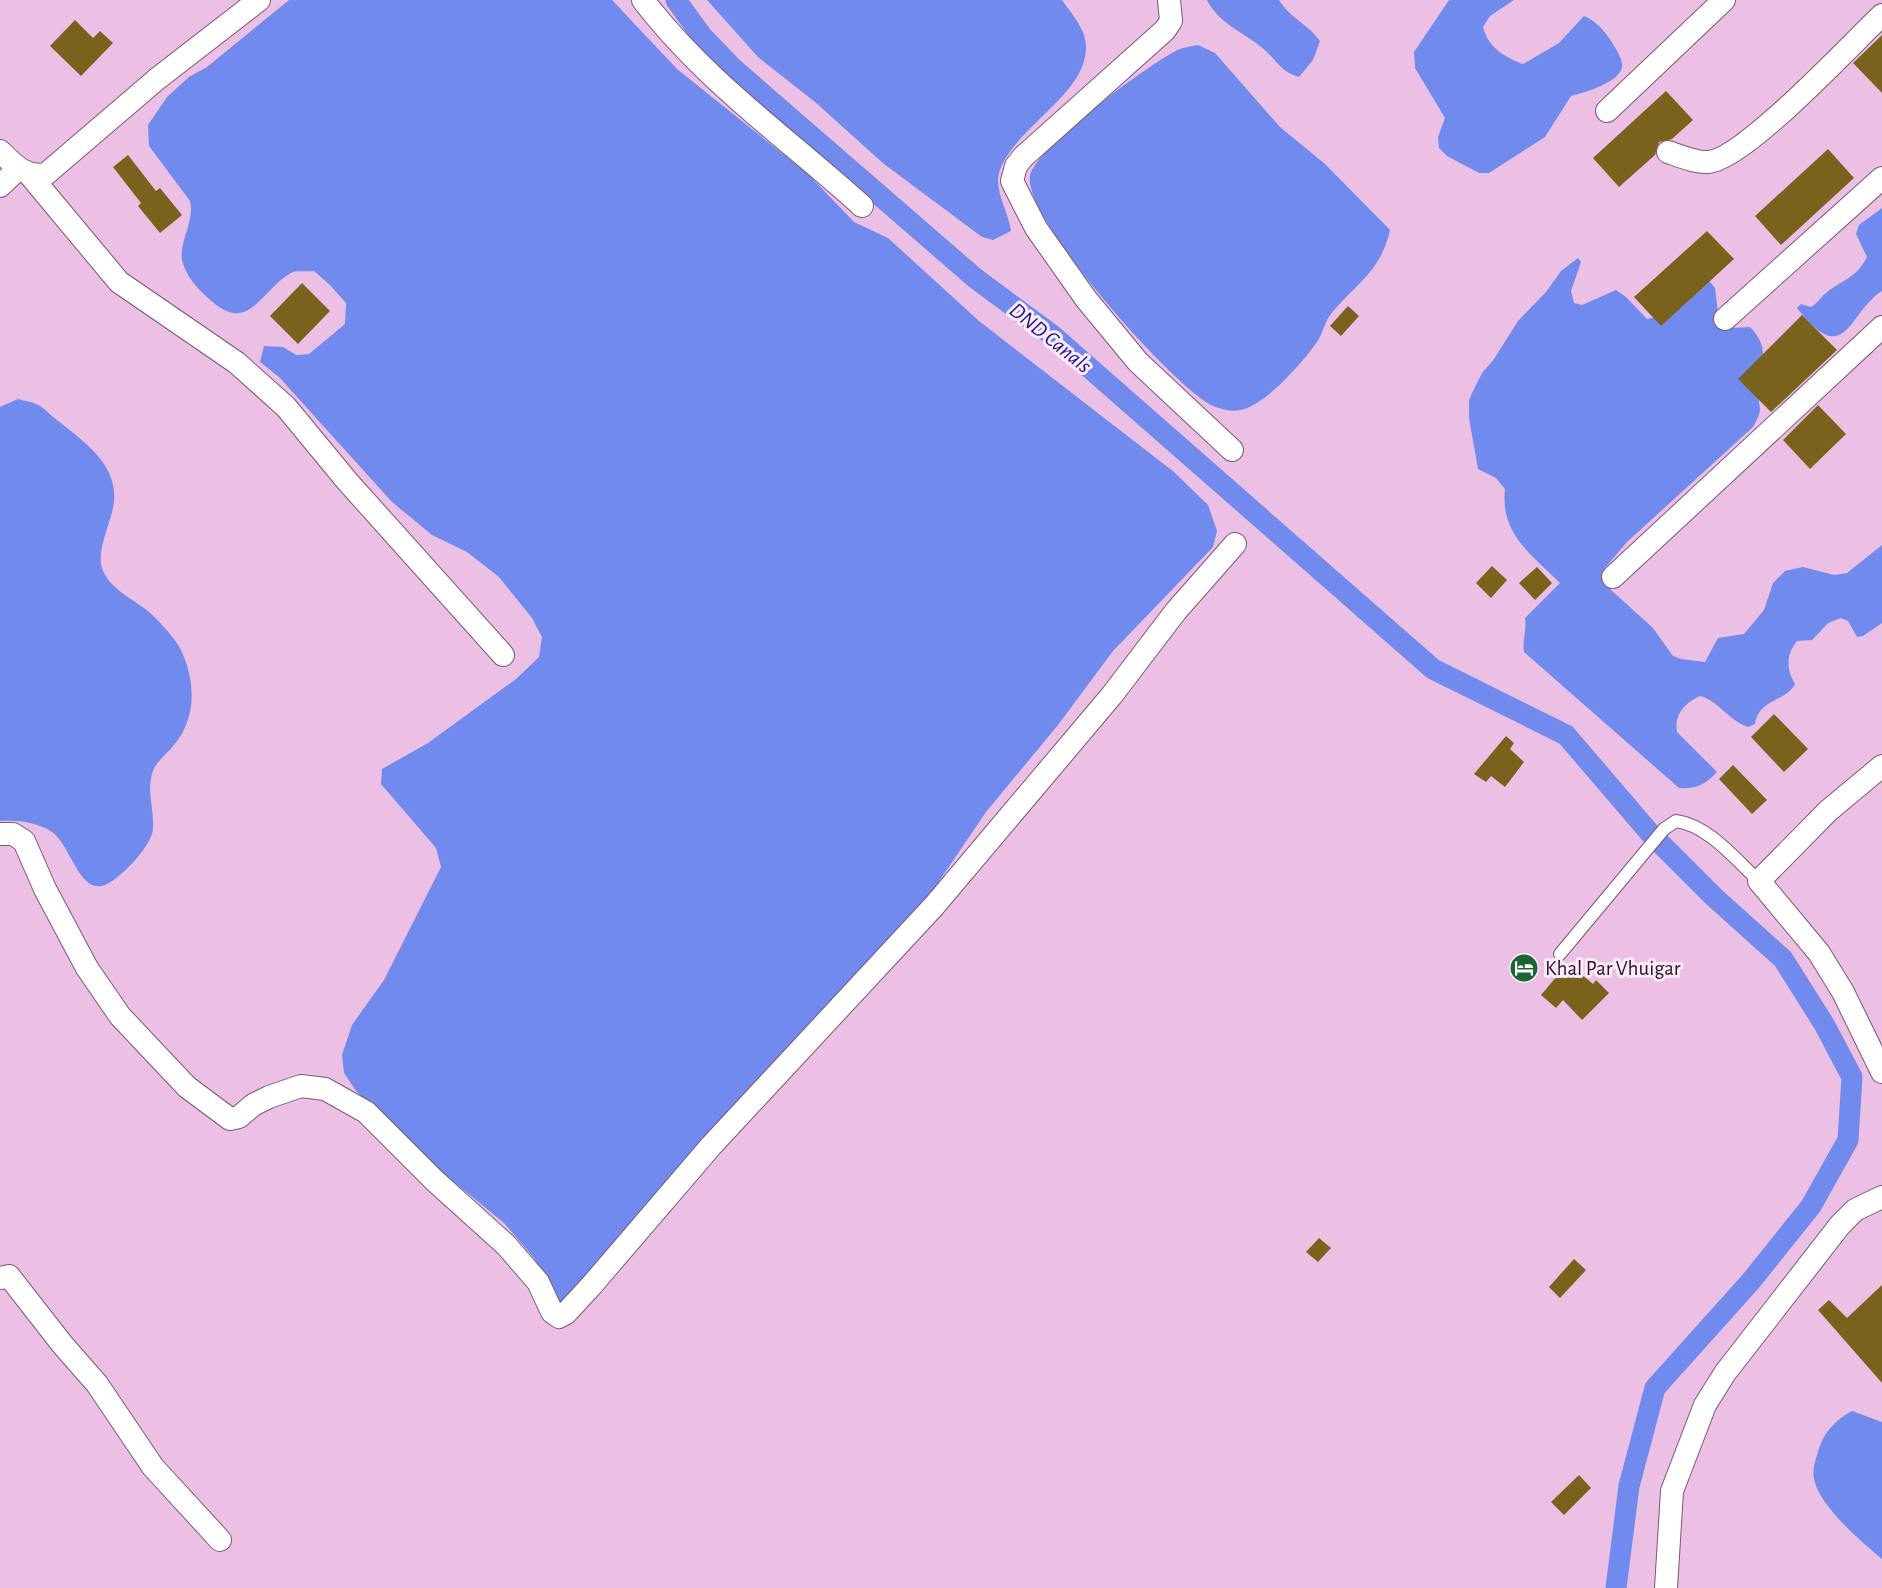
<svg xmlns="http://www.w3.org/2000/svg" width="1882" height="1588" viewBox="0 0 1882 1588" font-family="'Alegreya Sans',sans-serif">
	<rect width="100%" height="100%" fill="#ecc0e5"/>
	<path fill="#718aed" d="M289,0h323l65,69 131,105 46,48 34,16 91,83 195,151 34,33 9,26 -4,16 -100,104 -55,74 -72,87 -76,112 -347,385 -29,-51 -30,-35 -61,-50 -87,-82 -12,-18 -2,-18 10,-30 32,-45 57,-113 -5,-19 -55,-64 1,-15 46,-26 88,-64 23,-22 3,-20 -10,-19 -33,-41 -32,-25 -35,-17 -40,-33 -113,-125 -19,-15 4,-16 19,1 13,8 13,-1 36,-30 1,-21 -16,-18 -16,-14c-7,1 -18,-1 -23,2 -32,18 -42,64 -83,25 -12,-11 -22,-22 -26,-38 -3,-19 13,-39 8,-59l-41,-55 -1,-21 19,-28 22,-20 18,-10z
		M707,0h355c7,10 18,23 22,35 16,54 -70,89 -85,138 -5,17 10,41 12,58l-18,9 -11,-3 -98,-73 -69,-62 -57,-45z
		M1207,0h72c12,19 29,24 41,41l-7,19 -14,17c-16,-4 -21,-14 -32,-25 -20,-19 -47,-26 -60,-52z
		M1449,0h65l-24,16 -7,11c5,20 21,30 40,37l36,-21 25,-27c12,5 20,14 27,25 4,7 12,17 11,26 -2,15 -38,26 -51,29l-26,41 -56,36h-10l-32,-17 -8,-8 -1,-11 7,-19 -30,-50 -1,-16z
		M1198,45l17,8 65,74 45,37 65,66c-10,43 -33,52 -59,84 -6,7 -8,19 -14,28 -14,20 -52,64 -77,68 -9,2 -19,-1 -27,-4 -39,-18 -191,-189 -183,-230 5,-28 122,-115 150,-127 5,-2 12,-3 18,-4z
		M1882,208v83c-34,21 -36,80 -85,17l4,-4 10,3c6,-3 9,-9 14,-13 17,-15 30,-14 42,-37l-11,-23 3,-9z
		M1578,258l3,4 -10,29 3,12 8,2 34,-15 10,7 21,22 13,-3 45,-40 10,12 3,25 12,15 20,-1c23,24 8,36 8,63 0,20 7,16 -5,37l-126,115 -23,27 7,21 42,38 20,28 8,3 24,3 13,-24 26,-4 20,-24 9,-27 12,-12 18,-4 31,8 13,-2 35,-28v78l-19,13 -6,1 -9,-16 -7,-3 -13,5 -16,17 -15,1c-11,14 -11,28 -2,43 -9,18 -36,14 -40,40l-7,3c-19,-6 -29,-26 -48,-31 -15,7 -26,18 -23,36l40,40c-12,13 -21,17 -38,16l-155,-136c-2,-12 3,-21 1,-34l35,-35c-29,-29 -60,-49 -55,-94l-9,-11 -18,-9 -9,-51v-17l3,-8 10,-20 12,-14 24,-38 28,-29 15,-21z
		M18,399c7,2 16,3 22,7 6,4 11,10 17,14 26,21 61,44 57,82 -2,19 -18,48 -12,66 6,19 27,29 42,40 10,7 31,30 36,40 16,33 17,69 -6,97 -8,10 -19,17 -22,29 -5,19 2,35 1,54 0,17 -33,51 -48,57 -26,10 -34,-40 -53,-53 -15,-10 -34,-12 -52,-11v-414z
		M1852,1411l30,11v137c-20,-17 -63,-53 -68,-80 -2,-9 1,-18 4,-27 5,-19 17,-32 34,-41z"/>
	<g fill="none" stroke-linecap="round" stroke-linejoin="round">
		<path stroke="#718aed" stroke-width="21" d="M676,0l26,36 32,33 241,209 77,57 381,334 133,66 83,97 65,65 69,62 41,65 28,53 -4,63 -37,66 -60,75 -96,107 -26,98 -13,102"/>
	</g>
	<path fill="#78621c" d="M75,20l18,18 7,-7 13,12 -32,33 -31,-30z
		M1882,35v58l-29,-30z
		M1666,91l27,29 -21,19 -13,3 -4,13 -36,32 -26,-29z
		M1828,149l26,29 -73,67 -26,-29z
		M128,155l28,36 4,-3 22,27 -22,18 -22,-27 3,-3 -28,-36z
		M1707,231l27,28 -73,67 -27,-29z
		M302,283l28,28 -32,33 -28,-28z
		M1348,306l11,10 -18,20 -11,-10z
		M1802,315l35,35 -66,62 -33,-33z
		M1818,405l28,29 -36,35 -27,-29z
		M1492,566l15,14 -16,18 -15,-15z
		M1537,567l15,16 -17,17 -16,-17z
		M1774,714l34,35 -24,23 -33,-35z
		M1506,736l8,7 -4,6 14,13 -19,25 -14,-11 -5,6 -12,-8z
		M1733,765l34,35 -15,14 -33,-35z
		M1568,963l25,21 3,-4 13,13 -27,27 -19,-20 -7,8 -15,-13z
		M1319,1238l12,10 -13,14 -12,-10z
		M1574,1259l12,11 -26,28 -11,-11z
		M1882,1285v98l-64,-73 11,-10 18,18z
		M1579,1475l12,13 -27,27 -13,-13z"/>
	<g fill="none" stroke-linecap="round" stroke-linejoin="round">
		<g stroke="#7d5678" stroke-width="14">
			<path id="service" d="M1560,954l104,-125 12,-8c32,4 60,39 83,60"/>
		</g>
		<g stroke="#7d5678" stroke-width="24">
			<path id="minor" d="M643,0c61,80 145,139 219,206
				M1169,0l2,21 -6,9 -142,127 -7,9 -4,15 24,47 50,71 52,63 94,88
				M1607,111l117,-111
				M0,151c14,14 26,27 46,23l111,-95 102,-79
				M1668,152c12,4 28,11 40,10 35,-1 144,-119 174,-147
				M29,174l90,108 118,81 49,44 61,74 156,174
				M0,186l18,-17
				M1725,319l157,-141
				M1613,577l269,-250
				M1882,766l-54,45 -69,70 60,72 24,39 39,80
				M0,834h13l11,7 21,48 42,79 33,48 67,71 43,32 9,-2 14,-12 16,-8 32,-11 24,3 41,23 68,68 72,65 32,37 14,30 7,5 7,-4 25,-27 120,-140 223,-240 178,-211 64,-84 59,-67
				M0,1278l9,-2 53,68 35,40 56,83 67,73
				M1666,1588l6,-97 33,-86 20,-32 115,-148 15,-15 27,-13"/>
		</g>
		<use href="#service" stroke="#fff" stroke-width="12"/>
		<use href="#minor" stroke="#fff" stroke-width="22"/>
	</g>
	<defs>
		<g id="hotel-disc" transform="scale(1.5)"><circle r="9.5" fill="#196635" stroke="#fdeafa"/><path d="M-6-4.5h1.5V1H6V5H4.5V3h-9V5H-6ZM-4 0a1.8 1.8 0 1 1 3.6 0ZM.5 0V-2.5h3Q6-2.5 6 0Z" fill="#fff"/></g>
	</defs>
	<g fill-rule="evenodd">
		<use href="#hotel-disc" x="1524" y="968"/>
	</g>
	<g text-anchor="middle" stroke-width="6" stroke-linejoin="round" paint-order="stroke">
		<g font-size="21" fill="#261724" stroke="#fdeafa" text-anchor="start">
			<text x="1545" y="975">Khal Par Vhuigar</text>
		</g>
		<g font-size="22" font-style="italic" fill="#1a1389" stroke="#fdeafa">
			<text transform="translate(1051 337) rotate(39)" y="8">DND Canals</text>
		</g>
	</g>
</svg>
